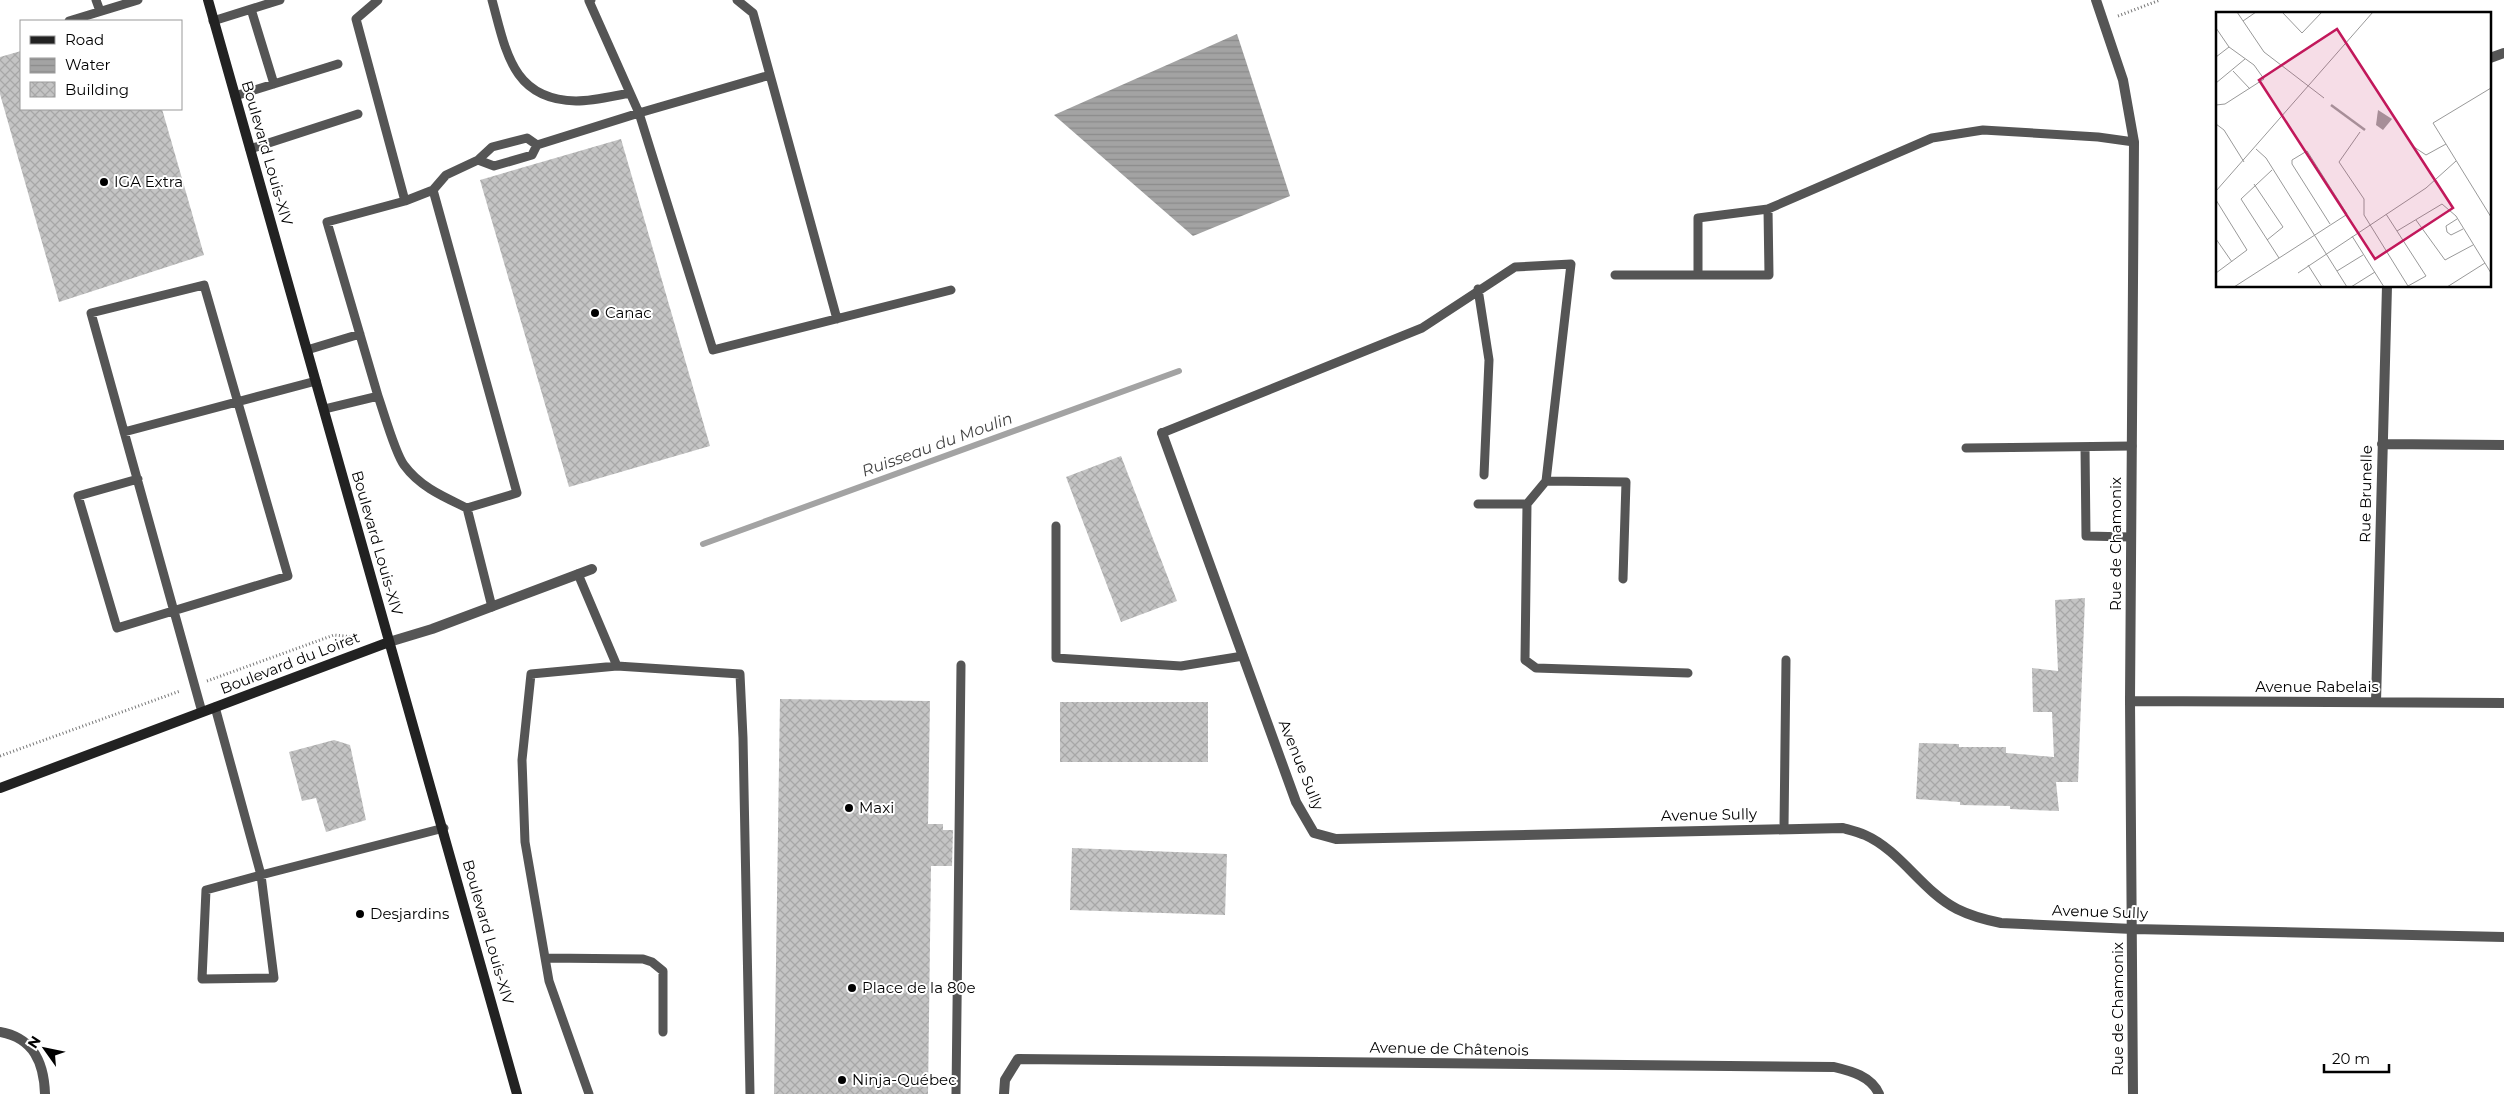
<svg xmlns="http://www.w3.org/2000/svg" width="2504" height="1094" viewBox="0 0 2504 1094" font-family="Montserrat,sans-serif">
	<defs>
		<pattern id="water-rules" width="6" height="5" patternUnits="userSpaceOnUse" patternTransform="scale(1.25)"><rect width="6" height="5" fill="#a3a3a3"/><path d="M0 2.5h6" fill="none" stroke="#8b8b8b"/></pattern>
		<pattern id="building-cross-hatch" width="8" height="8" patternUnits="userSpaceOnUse" patternTransform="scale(1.25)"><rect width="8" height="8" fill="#c4c4c4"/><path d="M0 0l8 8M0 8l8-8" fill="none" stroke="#a7a7a7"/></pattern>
	</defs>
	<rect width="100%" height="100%" fill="#fff"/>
	<path fill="url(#water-rules)" d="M1237,34l53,162 -97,40 -139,-121z"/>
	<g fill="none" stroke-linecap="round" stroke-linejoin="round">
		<path stroke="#a3a3a3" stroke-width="6" d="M703,544l476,-173"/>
	</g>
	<path fill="url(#building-cross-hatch)" d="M21,51v58h141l42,146 -145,47 -59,-208v-37z
		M621,139l89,307 -141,41 -89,-307z
		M1121,456l56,145 -56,21 -55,-145z
		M2085,598l-7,184h-22l3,29 -49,-2v-3l-50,-1v-3l-44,-3 3,-56 40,1v3h47v6l48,4 -2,-45h-19l-1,-44 26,3 -3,-71z
		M780,699l150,2 -2,123h15v6h10l-1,36h-21l-3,228h-154z
		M1060,702h148v60h-148z
		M334,740l16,5 16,75 -40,12 -10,-34 -14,3 -13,-49z
		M1072,848l155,6 -2,61 -155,-5z"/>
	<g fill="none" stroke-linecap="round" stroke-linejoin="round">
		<path stroke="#777" stroke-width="3" stroke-dasharray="1 2.5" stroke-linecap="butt" d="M2118,16l42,-16
			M207,681l127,-46 21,2
			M0,756l180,-65"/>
		<path stroke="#555" stroke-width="9" d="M96,0l4,11
			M378,0l-22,19 49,182
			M492,0c14,51 20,100 84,101 18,0 37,-5 54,-8
			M591,0l-2,1 50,112 131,-38
			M737,0l16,13 84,306
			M251,9l23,75
			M69,21l69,-21
			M213,21l67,-21
			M235,96l103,-32
			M250,149l108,-35
			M478,160l16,6 38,-11 5,-10 102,-32 74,237 238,-60
			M433,190l84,303 -50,15 25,99
			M1698,274v-56l70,-9
			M1615,275h154l-1,-66 164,-71 51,-8 115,7 36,5
			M1478,289l11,71 -5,115
			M307,350l53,-16
			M378,396c6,17 17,57 26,69 16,22 40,32 63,43
			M324,409l54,-13 -51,-174 78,-21 28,-11 13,-15 32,-15 14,-13 35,-9 10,7
			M124,432l192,-51
			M1162,433l260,-105 93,-61 56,-3 -25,217 -19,23 -2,156 11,8 152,5
			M2085,447l1,89 45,1
			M1966,448l166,-2
			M138,479l-60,17 39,132 171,-52 -84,-291 -113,28 111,399
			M1546,481l80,1 -3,97
			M1478,504h49
			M1056,526v132l125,8 62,-10
			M578,574l39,92 123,8 3,64 7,356
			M215,707l46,168 183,-47
			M1784,828l2,-168
			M261,875l13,103 -72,1 4,-89z
			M545,958l98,1 9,3 11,9v61
			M589,1094l-40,-113 -24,-139 -3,-82 9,-86 86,-8
			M956,1094l5,-429"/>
		<path stroke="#555" stroke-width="10" d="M2096,0l27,80 11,62 -4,559 3,393
			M2490,58l14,-5
			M1162,433l134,369 18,31 22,6 507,-11c7,2 15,4 22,7 36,16 57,56 92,74 14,7 29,11 44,14l132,6 371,8
			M2382,444l122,1
			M389,642l43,-13 160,-60
			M2130,701l374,2
			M2376,702l11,-416
			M0,1032c34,6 44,31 45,62
			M1004,1094l1,-14 13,-21 816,8c17,4 37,9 45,27"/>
		<path stroke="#222" stroke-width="10" d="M208,0l309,1094
			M0,788l389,-146"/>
	</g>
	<g fill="#000" stroke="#fff" stroke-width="2">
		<circle cx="104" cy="182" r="5"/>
		<circle cx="595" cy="313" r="5"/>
		<circle cx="849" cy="808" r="5"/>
		<circle cx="360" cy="914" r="5"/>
		<circle cx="852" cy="988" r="5"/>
		<circle cx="842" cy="1080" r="5"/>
	</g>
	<g text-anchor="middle" stroke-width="4" stroke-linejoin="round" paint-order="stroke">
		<g font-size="15" fill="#000" stroke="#fff">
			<text transform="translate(267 153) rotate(74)" y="5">Boulevard Louis-XIV</text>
			<text transform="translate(2366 494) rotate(-89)" y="5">Rue Brunelle</text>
			<text transform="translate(377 543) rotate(74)" y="5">Boulevard Louis-XIV</text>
			<text transform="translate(2116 544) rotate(-90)" y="5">Rue de Chamonix</text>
			<text transform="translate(290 663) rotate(-21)" y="5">Boulevard du Loiret</text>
			<text x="2317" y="692">Avenue Rabelais</text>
			<text transform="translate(1301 765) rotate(68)" y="5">Avenue Sully</text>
			<text transform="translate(1709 815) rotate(-1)" y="5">Avenue Sully</text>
			<text transform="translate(2100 912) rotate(2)" y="5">Avenue Sully</text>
			<text transform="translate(488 932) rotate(74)" y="5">Boulevard Louis-XIV</text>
			<text transform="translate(2118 1009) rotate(-90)" y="5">Rue de Chamonix</text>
			<text transform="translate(1449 1049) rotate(1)" y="5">Avenue de Châtenois</text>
		</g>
		<g font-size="15" fill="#000" stroke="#fff" text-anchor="start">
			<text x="114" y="187">IGA Extra</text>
			<text x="605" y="318">Canac</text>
			<text x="859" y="813">Maxi</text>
			<text x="370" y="919">Desjardins</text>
			<text x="862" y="993">Place de la 80e</text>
			<text x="852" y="1085">Ninja-Québec</text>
		</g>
		<g font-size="16" font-style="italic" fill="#444" stroke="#fff">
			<text transform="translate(937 444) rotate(-20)" y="6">Ruisseau du Moulin</text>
		</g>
	</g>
	<g transform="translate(2216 12)">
		<rect width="275" height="275" fill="#fff"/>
		<path d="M162,98l14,9 -9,11 -7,-5z" fill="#a3a3a3"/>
		<path fill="none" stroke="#a3a3a3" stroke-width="2.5" d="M115,93l34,25"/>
		<path fill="none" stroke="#999" stroke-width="1" d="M21,0l27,40 60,46M66,0l20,21 20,-21M27,9l13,-9M0,16l13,19 25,18 10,14 -39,25 -9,1M0,45l13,-10M17,59l17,18M0,71l29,-24M275,76l-58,35 58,94M0,112l8,6 20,32M144,120l-21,30 25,37v16l44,71M198,135l12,8 20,-11M40,137l10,9 81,129M56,158l-31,29 38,59M38,172l29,43 -16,13M0,179l157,-179M0,188l31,50 -31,23M170,202l40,62 -18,10M241,207l-11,7 1,6 4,3 12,-6M200,208l29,40 28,-15M181,219l45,-27 14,12 35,57M136,224l32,51M0,227l16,23M92,253l14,22M121,259l26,-16M82,261l128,-85 30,-27M18,275l112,-72 1,-1 -40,-63 -15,9v4l38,60M135,275l24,-15M231,275l38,-24"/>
		<path fill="#c2185b" fill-opacity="0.15" stroke="#c2185b" stroke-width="2.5" d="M121,17l116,179 -78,51 -116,-179z"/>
		<rect width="275" height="275" fill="none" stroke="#000" stroke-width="2.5"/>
	</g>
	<rect x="20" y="20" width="162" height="90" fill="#ffffff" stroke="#999999"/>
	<rect x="30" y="36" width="25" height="8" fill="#222222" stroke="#999999"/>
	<text x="65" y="45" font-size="15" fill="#000000">Road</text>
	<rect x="30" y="58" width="25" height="15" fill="url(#water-rules)" stroke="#999999"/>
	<text x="65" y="70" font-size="15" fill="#000000">Water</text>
	<rect x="30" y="82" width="25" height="15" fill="url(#building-cross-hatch)" stroke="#999999"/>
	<text x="65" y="95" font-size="15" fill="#000000">Building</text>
	<g transform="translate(45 1049) rotate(303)" stroke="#ffffff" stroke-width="4" paint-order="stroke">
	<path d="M0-4L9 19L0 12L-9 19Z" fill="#000000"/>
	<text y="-8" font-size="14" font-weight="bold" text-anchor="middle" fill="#000000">N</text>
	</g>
	<path d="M2324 1064v8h65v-8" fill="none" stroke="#000000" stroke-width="2.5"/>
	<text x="2332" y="1064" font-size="15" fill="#000000" stroke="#ffffff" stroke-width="4" paint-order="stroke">20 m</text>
</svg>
